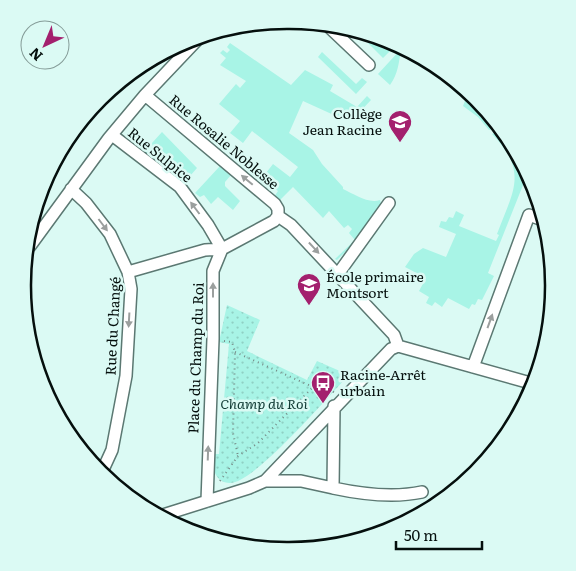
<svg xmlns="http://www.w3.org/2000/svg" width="576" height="571" viewBox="0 0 576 571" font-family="Literata,serif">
	<defs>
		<pattern id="park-dots" width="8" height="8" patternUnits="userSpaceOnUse" patternTransform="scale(1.25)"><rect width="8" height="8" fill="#a8f4e6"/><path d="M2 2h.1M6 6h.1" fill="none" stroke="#8fd0c4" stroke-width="1.8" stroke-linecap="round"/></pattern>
	</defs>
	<rect width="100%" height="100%" fill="#dbfaf4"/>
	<path fill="#a8f4e6" d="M359,34l31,6 6,5 -13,13z
		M230,43l61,42 14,-15 28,15 -3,6 27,16 10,-11 4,4 -18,19 -6,2 -44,-20 -14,32 24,17 9,14 21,23v2c11,5 25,15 37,11l1,4 -17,30 -27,26 -2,-1 20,-19 -6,-7 3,-4 -4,-4 -4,3 -15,-17 -6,7 -30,-31 -14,14 -5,-4 4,-6 -6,-5 4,-6 -10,-7 7,-9 17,13 8,-10 -46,-36 -9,12 -13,-10 10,-12 -21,-17 17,-20 4,4 6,-7 -26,-16 6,-7 -6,-5 3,-3 4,3 3,-3 -3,-3z
		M401,49c-2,13 -3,25 -11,36l-12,-11z
		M322,52l34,32 6,-6 5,4 -11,12 -38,-37z
		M468,93l8,5 20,30 -7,2 -11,-13 -15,-11z
		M162,132l35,36 -7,8 -24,-19 -9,9 -15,-12z
		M498,132l29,43 -39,98 6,3 -12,24 -4,-1 -3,6 -3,-1 -3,5 -21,-11 -6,9 -7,-5 -3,4 -6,-3 3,-6 -10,-6 7,-13 -21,-11 9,-13 9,-6 23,9 10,-23 -17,-7 2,-6 5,1 3,-5 4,1 3,-7 8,4 -5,11 37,15 3,-6 -2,-1c16,-43 32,-62 -5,-100z
		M220,166l11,9 -6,7v4l15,15 -7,9 -15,-13 -7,7 -7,-9 -4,2 -5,-4z"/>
	<path fill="url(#park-dots)" d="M227,305l33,15 -13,31 60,29 10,-19 32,14c-20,20 -94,108 -119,108 -15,0 -18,-16 -19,-29h8l10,-110 -10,-2z"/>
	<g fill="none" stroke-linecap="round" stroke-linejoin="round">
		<g stroke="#5b7872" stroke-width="14">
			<path id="minor" d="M330,28l39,37
				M145,95l130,109 3,5v7
				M112,135l68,52 28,38 14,24
				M71,189l15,14 24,31 18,38 3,17 -5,87 -14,74 -11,24
				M278,216l13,9 103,110 4,11
				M30,246l79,-108 36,-43 55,-58
				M128,272l77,-22 17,-1
				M338,274l51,-71
				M398,346l136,38
				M473,367l56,-152 11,4
				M265,481h36l32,7 1,-82
				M333,488c28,6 61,10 89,4
				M207,501l6,-162v-68l9,-22 52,-28 4,-5
				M163,515l86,-27 16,-7 126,-132 7,-3"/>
		</g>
		<path stroke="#758a86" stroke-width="2" stroke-dasharray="1 4" stroke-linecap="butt" d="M224,341l8,1 3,10 -2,81 5,23
			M235,352l78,35
			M220,481l18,-25 20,-13 55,-56 5,-2 18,8"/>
		<use href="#minor" stroke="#fff" stroke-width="11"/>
	</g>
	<defs><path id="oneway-solid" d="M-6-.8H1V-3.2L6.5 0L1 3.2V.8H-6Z" transform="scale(1.25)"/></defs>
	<g fill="#9b9f9e">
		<use href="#oneway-solid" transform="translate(247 180) rotate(-140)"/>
		<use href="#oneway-solid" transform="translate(195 208) rotate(-127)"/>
		<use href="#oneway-solid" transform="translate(103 225) rotate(53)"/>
		<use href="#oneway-solid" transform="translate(314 248) rotate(47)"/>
		<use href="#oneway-solid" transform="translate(213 290) rotate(-90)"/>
		<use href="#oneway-solid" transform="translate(129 320) rotate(93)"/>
		<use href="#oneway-solid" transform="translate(490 321) rotate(-70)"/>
		<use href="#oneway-solid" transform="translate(208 453) rotate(-88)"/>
	</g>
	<defs>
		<g id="school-pin" transform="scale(1.25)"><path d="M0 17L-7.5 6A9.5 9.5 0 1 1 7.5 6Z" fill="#a3206e" stroke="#dbfaf4"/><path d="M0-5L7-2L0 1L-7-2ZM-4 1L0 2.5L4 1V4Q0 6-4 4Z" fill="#fff"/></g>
		<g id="bus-pin" transform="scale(1.25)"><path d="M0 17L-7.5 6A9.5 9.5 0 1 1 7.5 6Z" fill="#a3206e" stroke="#dbfaf4"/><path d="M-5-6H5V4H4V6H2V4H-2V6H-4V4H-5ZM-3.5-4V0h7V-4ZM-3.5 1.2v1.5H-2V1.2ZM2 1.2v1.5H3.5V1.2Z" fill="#fff"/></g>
	</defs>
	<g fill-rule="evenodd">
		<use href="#school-pin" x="400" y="122"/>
		<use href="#school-pin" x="309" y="285"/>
		<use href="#bus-pin" x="323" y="383"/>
	</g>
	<g text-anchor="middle" stroke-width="5" stroke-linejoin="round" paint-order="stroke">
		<g font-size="14" fill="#050f0d" stroke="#dbfaf4" text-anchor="start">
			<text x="382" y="119" text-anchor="end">Collège<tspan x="382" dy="16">Jean Racine</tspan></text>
			<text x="326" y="282">École primaire<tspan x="326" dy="16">Montsort</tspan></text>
			<text x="340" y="380">Racine-Arrêt<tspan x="340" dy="16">urbain</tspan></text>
		</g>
		<g font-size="14" fill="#050f0d" stroke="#dbfaf4">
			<text transform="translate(224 142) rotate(40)" y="5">Rue Rosalie Noblesse</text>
			<text transform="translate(160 155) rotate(39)" y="5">Rue Sulpice</text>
			<text transform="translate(113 326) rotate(-87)" y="5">Rue du Changé</text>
			<text transform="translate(196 358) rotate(-88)" y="5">Place du Champ du Roi</text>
		</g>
		<g font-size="14" font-style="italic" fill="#103a34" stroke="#dbfaf4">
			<text x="264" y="409">Champ du Roi</text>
		</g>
	</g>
	<path d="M0 0H576V571H0ZM287 29H289A256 256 0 0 1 545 285V286A256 256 0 0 1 289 542H287A256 256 0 0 1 31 286V285A256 256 0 0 1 287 29Z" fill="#dbfaf4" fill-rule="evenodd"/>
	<path fill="none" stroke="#050f0d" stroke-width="2.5" d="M287 29H289A256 256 0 0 1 545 285V286A256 256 0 0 1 289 542H287A256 256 0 0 1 31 286V285A256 256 0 0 1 287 29Z"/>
	<g transform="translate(45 45) rotate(224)"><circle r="24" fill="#dbfaf4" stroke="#859c98"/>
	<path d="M0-4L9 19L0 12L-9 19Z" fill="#a3206e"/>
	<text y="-8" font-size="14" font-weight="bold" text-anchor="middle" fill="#050f0d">N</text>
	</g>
	<path d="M396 541v8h86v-8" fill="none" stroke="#050f0d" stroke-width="2.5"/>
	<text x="404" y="541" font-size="15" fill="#050f0d" stroke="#dbfaf4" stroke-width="4" paint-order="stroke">50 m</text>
</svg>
